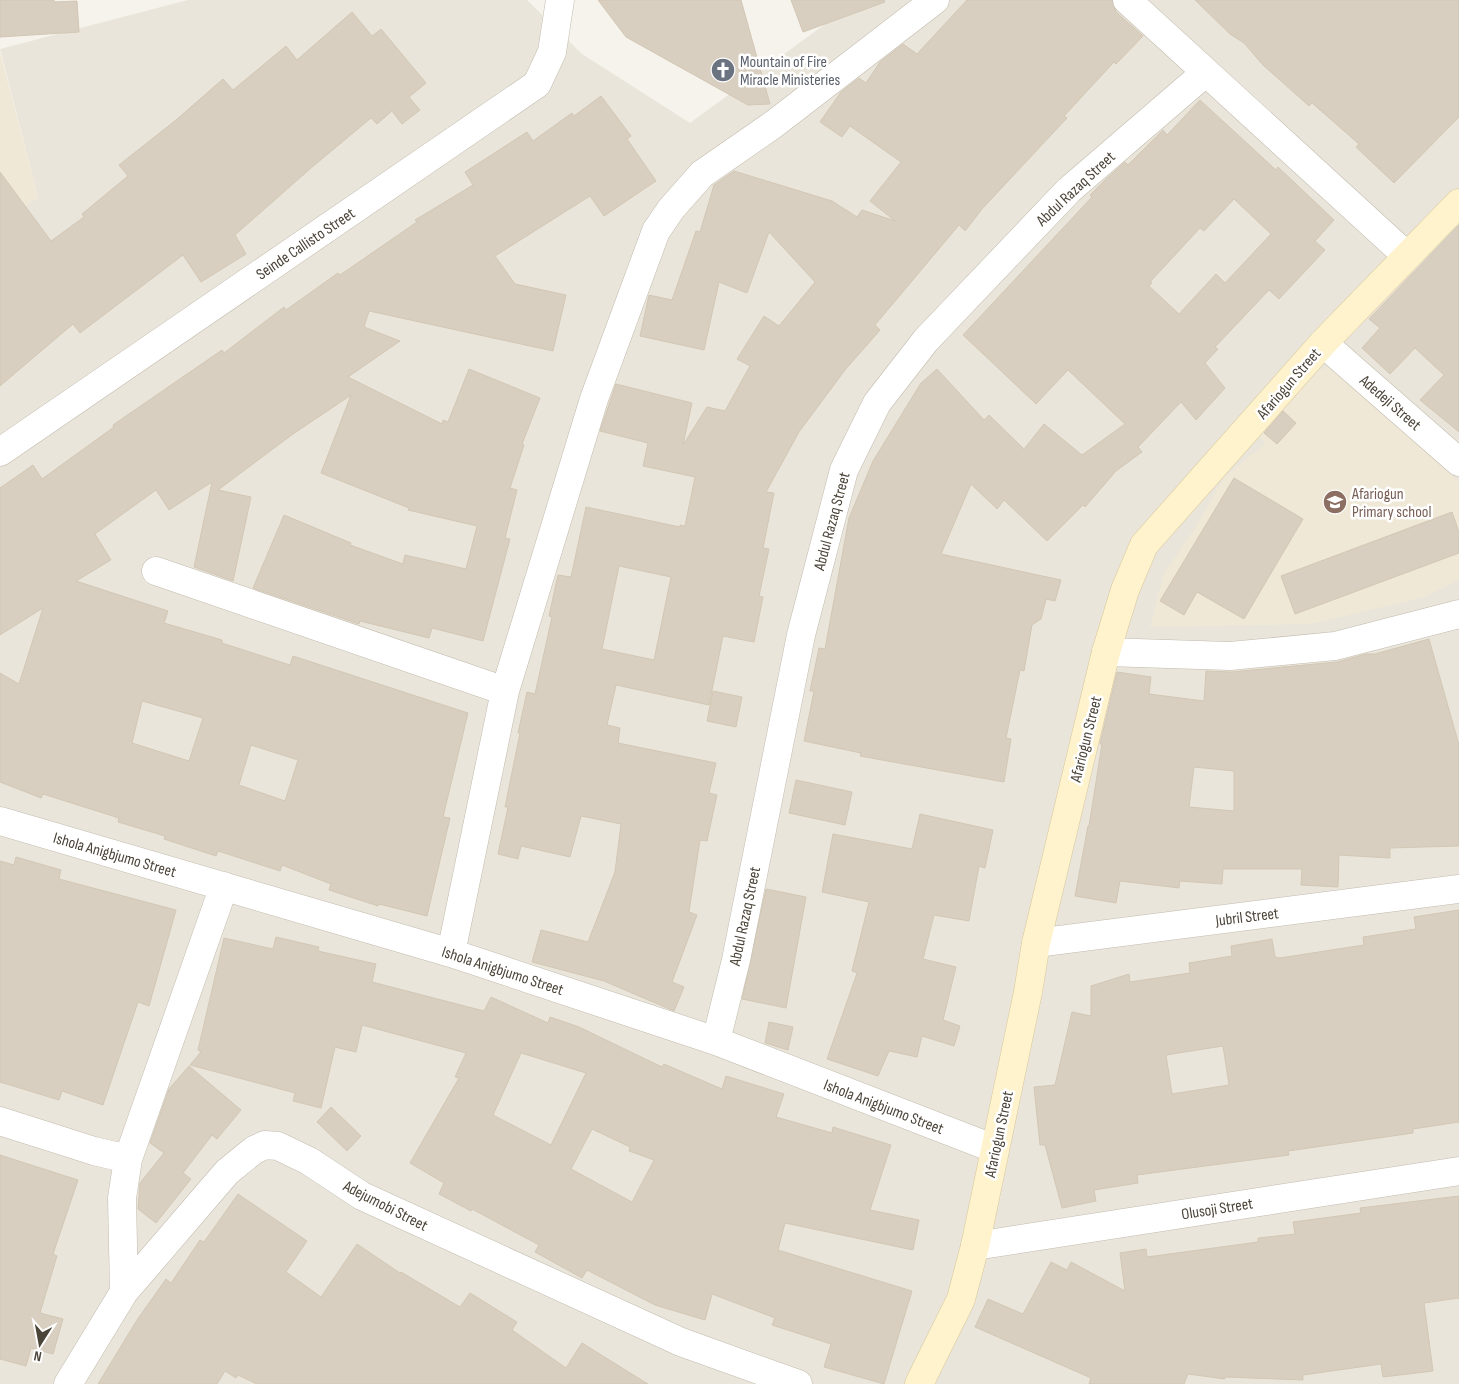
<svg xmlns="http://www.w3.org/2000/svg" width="1459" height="1384" viewBox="0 0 1459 1384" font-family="'Sofia Sans Condensed',sans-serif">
	<rect width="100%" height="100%" fill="#f6f3ec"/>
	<path fill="#eae5da" d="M188,0h339l55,54 108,69 168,-123h601v1384h-1459v-1161l38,-26 -38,-148z"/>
	<path fill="#efe8d6" d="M0,52l38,145 -38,26z
		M1335,365l124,117v98l-35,17 -113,27 -161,3 14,-53 35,-52 25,-45 42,-34 -12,-10 57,-60z"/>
	<path fill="#d8cfc1" stroke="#d3c7b4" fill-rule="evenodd" d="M0,0h54v2l23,-1 2,31 -79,5z
		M598,0h143l29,104 -22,1 -122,-68z
		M791,0h93l1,2 -82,30z
		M967,0h145l4,12 27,24 -27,28 -2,-2 -50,54 3,2 -85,91 -17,22 -6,-6 -84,100 5,5 -35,40 -46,62 -33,60 8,1 -11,55 6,1 -10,47 4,1 -9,45 -31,-6 -14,69 -93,-20 -9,40 13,3 -2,15 98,20 -7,30 8,2 -10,46 -7,-1 -11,72 8,3 -25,67 12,5 -10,24 -70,-30 -72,-19 9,-32 47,12 27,-70 6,-48 -40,-8 -11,41 -49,-11 -3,13 -20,-5 10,-47h-3l15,-74h-2l9,-41 8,2 17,-77 -3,-1 9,-41 13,2 15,-70 94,20v-2l5,1 10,-49 -52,-11 5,-23 -48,-12 16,-47 76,19 -9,42 24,-38 18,4 25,-45 -13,-7 27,-43 15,10 36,-44 -46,-50 -22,61 -28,-11 -15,68 -64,-14 9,-41 23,5 24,-69 4,1 14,-47 20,-14 98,30 25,16 5,-7 33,11 -25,-20 31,-39 -51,-36 -8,11 -22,-15 21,-30 18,-14 7,5 14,-21 23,-18 14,10zM619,566l52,11 -17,83 -52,-11z
		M1195,0h264v117l-65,66 -38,-36 3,-3 -47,-41 -3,3 -46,-41 -19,-22 -14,-9z
		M352,12l20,24 9,-7 45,54 -17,14 11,13 -18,14 -10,-13 -15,13 -6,-6 -60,50 -76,67 11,19 -45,28 -18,-27 -103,78 -7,-9 -73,62v-214l51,69 33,-24 -2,-3 46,-38 -9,-11 57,-45 47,-41 10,11 53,-44 11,14z
		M601,96l30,40 -4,3 29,42 -52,35 -14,-20 -95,60 20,28 51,11 -13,56 -184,-40 -5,16 36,14 -52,36 94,47 1,-4 5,2 21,-53 71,29 -18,46 2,1 -14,43 7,2 -12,48 5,1 -27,102 -51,-13 -3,10 -69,-17 -1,3 -106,-36 31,-73 67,28 -1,2 53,19 2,-9 61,14 11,-43 -69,-16 1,-2 -88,-35 30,-78 -58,39 -75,56 33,7 -18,84 -39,-14 18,-85 -43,28 -13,-20 -61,44 16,26 -35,21 92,30 -4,12 58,17v3l68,22 3,-9 175,57 -25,104 7,1 -23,98 -48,-12 -1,2 -49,-16 2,-6 -49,-19 -2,6 -62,-20 -2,5 -52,-17 1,-3 -47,-14 1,-4 -76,-24 -2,4 -41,-16v-109l19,11 24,-76 -43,27v-147l33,-23 9,14 72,-52 -1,-2 109,-75 2,3 60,-46 2,3 52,-37 2,2 77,-53 -2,-2 58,-35 -8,-13 62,-40 6,9 39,-28 2,3zM142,701l61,17 -14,43 -57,-18zM251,745l47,15 -13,41 -46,-16z
		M1200,100l76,70 2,-3 56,53 -19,21 10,9 -46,49 -10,-9 -54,57 3,2 -13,14 20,25 -29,32 -15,-18 -43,45 4,5 -26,19 -31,36 -2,-2 -36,36 -43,-41 -7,9 -26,-25 -30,70 120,26 -6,21 -9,-2 -5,20 -9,6 -8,46 -4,-1 -14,68 5,1 -7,43 -144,-26 1,-3 -57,-12 10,-50h-4l9,-43 6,1 24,-131 24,-57 48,-78 16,-14 47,51 5,-5 35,34 20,-25 38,31 43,-31 -57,-54 -32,34 -73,-69 129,-138 -2,-2 14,-14 21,-19 3,3 35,-35 4,5zM1234,199l37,35 -46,49 -9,-9 -37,40 -30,-28 3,-3 -2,-1 50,-54 4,3z
		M1459,225v207l-39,-32 24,-25 -29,-27 -25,26 -28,-26 18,-20 -11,-9z
		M1283,411l13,12 -19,21 -13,-11z
		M1234,478l69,41 -59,100 -47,-27 -13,23 -24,-14z
		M1452,512l7,20v21l-164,61 -14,-38z
		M1429,639l30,106v101l-69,2v10l-51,-3 -1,32 -37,-2 1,-16h-79l-1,15 -42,-3 -1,7 -59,-7 -4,22 -41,-7 13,-70h1l13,-82h-2l17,-72 34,5 -2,17 55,7 2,-30 25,1 106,-10 29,-8h9zM1194,767l40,4v40l-45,-4z
		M713,691l29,6 -6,30 -29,-6z
		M796,780l56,12 -7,33 -56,-12z
		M920,814l73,16 -8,38 -6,-2 -10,55 -35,-6 -11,44 33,8 -13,53 17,6 -6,20 -32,-10 -5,21 -28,-6 -11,25 -51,-17 30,-86 -5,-2 17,-69 -47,-10 11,-58 79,15z
		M16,857l45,13 -2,9 117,31 -27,96 -11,-4 -35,103 -41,-14 -3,9 -59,-18v-221l14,4z
		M766,889l40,8 -20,111 -44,-9z
		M1459,910v212l-46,7v4l-125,18 1,4 -152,20 1,8 -44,7 2,11 -34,7 -17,-63h-5l-6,-58 21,-2 17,-73 19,4v-30l38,-12 1,8 60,-9 -1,-10 43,-7 -1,-10 41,-7 3,18 5,1 84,-13 -1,-8 53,-8 -2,-12zM1223,1046l6,39 -57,9 -6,-39z
		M276,937l43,10 -1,4 58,13 -4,18 112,29 7,-14 57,26 2,-6 29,10 83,40 2,-3 58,25 4,-13 58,18 -8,23 56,16 1,-6 58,18 -21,65 49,10 -6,30 -128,-27 -7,27 134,41 -28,93 -60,-17 7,-23 -59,-19 3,-7 -63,-24 -7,26 -50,-15 -68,-35 -5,8 -47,-26 4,-7 -67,-36 -1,2 -32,-17 5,-11 -34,-20 49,-85 -4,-1 11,-24 -104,-28 -6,27 -21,-5 -14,61 -28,-7 2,-8 -105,-28 11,-13 -3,-2 26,-112 49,11zM521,1053l65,20 -35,72 -58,-30zM592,1129l38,18 -1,4 25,9 -22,42 -61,-33z
		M769,1022l24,5 -5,23 -23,-7z
		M189,1066l52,44 -24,29 -5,-4 -29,38 8,6 -35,44 -18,-14 2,-26 24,-30 -14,-10 19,-54z
		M331,1107l30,29 -14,15 -30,-29z
		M0,1155l78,25 -25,74 4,2 -17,57 23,6 -10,35 -22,-6 -5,18 -26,-7z
		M238,1194l69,47 -21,31 35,25 36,-53 43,29 1,-1 59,35 10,-14 47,29 -5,8 54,38 16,-25 66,41h-391l-19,-9 -2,3 -11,-7 -8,13h-119l39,-64 29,-41 5,4 29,-43 4,2z
		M1459,1196v102l-35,5 9,68 -50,6 -2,-13 -78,11v5l-78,-3v2l-37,-5 -4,10h-95l2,-6 -116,-51 13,-28 35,15 28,-52 16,8 4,-8 54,29 -5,-38 26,-4 1,8 111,-15v-4l37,-4 -2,-12 68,-9 -1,-5z"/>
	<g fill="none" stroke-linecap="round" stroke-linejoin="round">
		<g stroke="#c2bbae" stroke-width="29">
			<path id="street" d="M1127,0l280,256
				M1323,343l136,119
				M0,452l537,-368 15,-32 8,-52
				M156,571l349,120
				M1106,652l124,4 105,-10 124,-32
				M0,821l451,132 265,88 279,108
				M1036,943l423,-54
				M451,953l54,-262 89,-292 62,-168 15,-22 31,-35 72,-50 161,-124
				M716,1041l20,-81 65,-325 43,-165 33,-67 49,-63 143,-150 136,-117
				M0,1121l94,30 34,8 -6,39 2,94
				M128,1159l96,-273
				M975,1246l484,-75
				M68,1384l56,-92 103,-120 27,-22 11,-5 13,1 31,15 53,35 319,146 117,42"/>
		</g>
		<g stroke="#d6c79b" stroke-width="29">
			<path id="secondary" d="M919,1384l42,-85 14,-53 53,-254 8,-49 70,-291 19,-62 19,-45 179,-202 136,-140"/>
		</g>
		<use href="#street" stroke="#fff" stroke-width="28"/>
		<use href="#secondary" stroke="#fff3cd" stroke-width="28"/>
	</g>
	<defs>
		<g id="church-disc" transform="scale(1.25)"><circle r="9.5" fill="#6b7280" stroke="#fff"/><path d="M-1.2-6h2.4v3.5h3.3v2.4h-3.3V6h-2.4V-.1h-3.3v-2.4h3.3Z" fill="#fff"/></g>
		<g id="school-disc" transform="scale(1.25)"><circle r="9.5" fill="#8d6e63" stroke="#fff"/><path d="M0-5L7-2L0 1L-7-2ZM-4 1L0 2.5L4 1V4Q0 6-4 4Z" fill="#fff"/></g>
	</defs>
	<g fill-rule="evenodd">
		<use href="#church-disc" x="723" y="70"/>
		<use href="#school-disc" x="1335" y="502"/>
	</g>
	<g text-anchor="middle" stroke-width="5" stroke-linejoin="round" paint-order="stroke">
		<g font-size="16" fill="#5b616d" stroke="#fff" text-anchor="start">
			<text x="740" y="67">Mountain of Fire<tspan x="740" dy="18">Miracle Ministeries</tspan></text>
		</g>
		<g font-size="16" fill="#4b4439" stroke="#fff">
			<text transform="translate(1075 188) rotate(-43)" y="6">Abdul Razaq Street</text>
			<text transform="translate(305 243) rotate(-34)" y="6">Seinde Callisto Street</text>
			<text transform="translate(1288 383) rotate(-49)" y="6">Afariogun Street</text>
			<text transform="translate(1391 402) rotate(41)" y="6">Adedeji Street</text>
			<text transform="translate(831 521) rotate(-75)" y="6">Abdul Razaq Street</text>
			<text transform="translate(1085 739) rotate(-76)" y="6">Afariogun Street</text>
			<text transform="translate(115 854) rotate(16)" y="6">Ishola Anigbjumo Street</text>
			<text transform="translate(744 916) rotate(-78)" y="6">Abdul Razaq Street</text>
			<text transform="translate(1247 916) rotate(-7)" y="6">Jubril Street</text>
			<text transform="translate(503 970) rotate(18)" y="6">Ishola Anigbjumo Street</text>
			<text transform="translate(884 1106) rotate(21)" y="6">Ishola Anigbjumo Street</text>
			<text transform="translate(998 1134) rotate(-78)" y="6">Afariogun Street</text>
			<text transform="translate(386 1205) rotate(27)" y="6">Adejumobi Street</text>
			<text transform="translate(1217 1208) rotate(-9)" y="6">Olusoji Street</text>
		</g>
		<g font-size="16" fill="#785e54" stroke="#fff" text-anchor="start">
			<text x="1352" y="499">Afariogun<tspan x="1352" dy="18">Primary school</tspan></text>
		</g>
	</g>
	<g transform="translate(40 1344) rotate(191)" stroke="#ffffff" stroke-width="4" paint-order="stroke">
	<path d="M0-4L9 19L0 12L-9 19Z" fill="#4b4439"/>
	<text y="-8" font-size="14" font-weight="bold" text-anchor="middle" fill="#4b4439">N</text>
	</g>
</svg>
